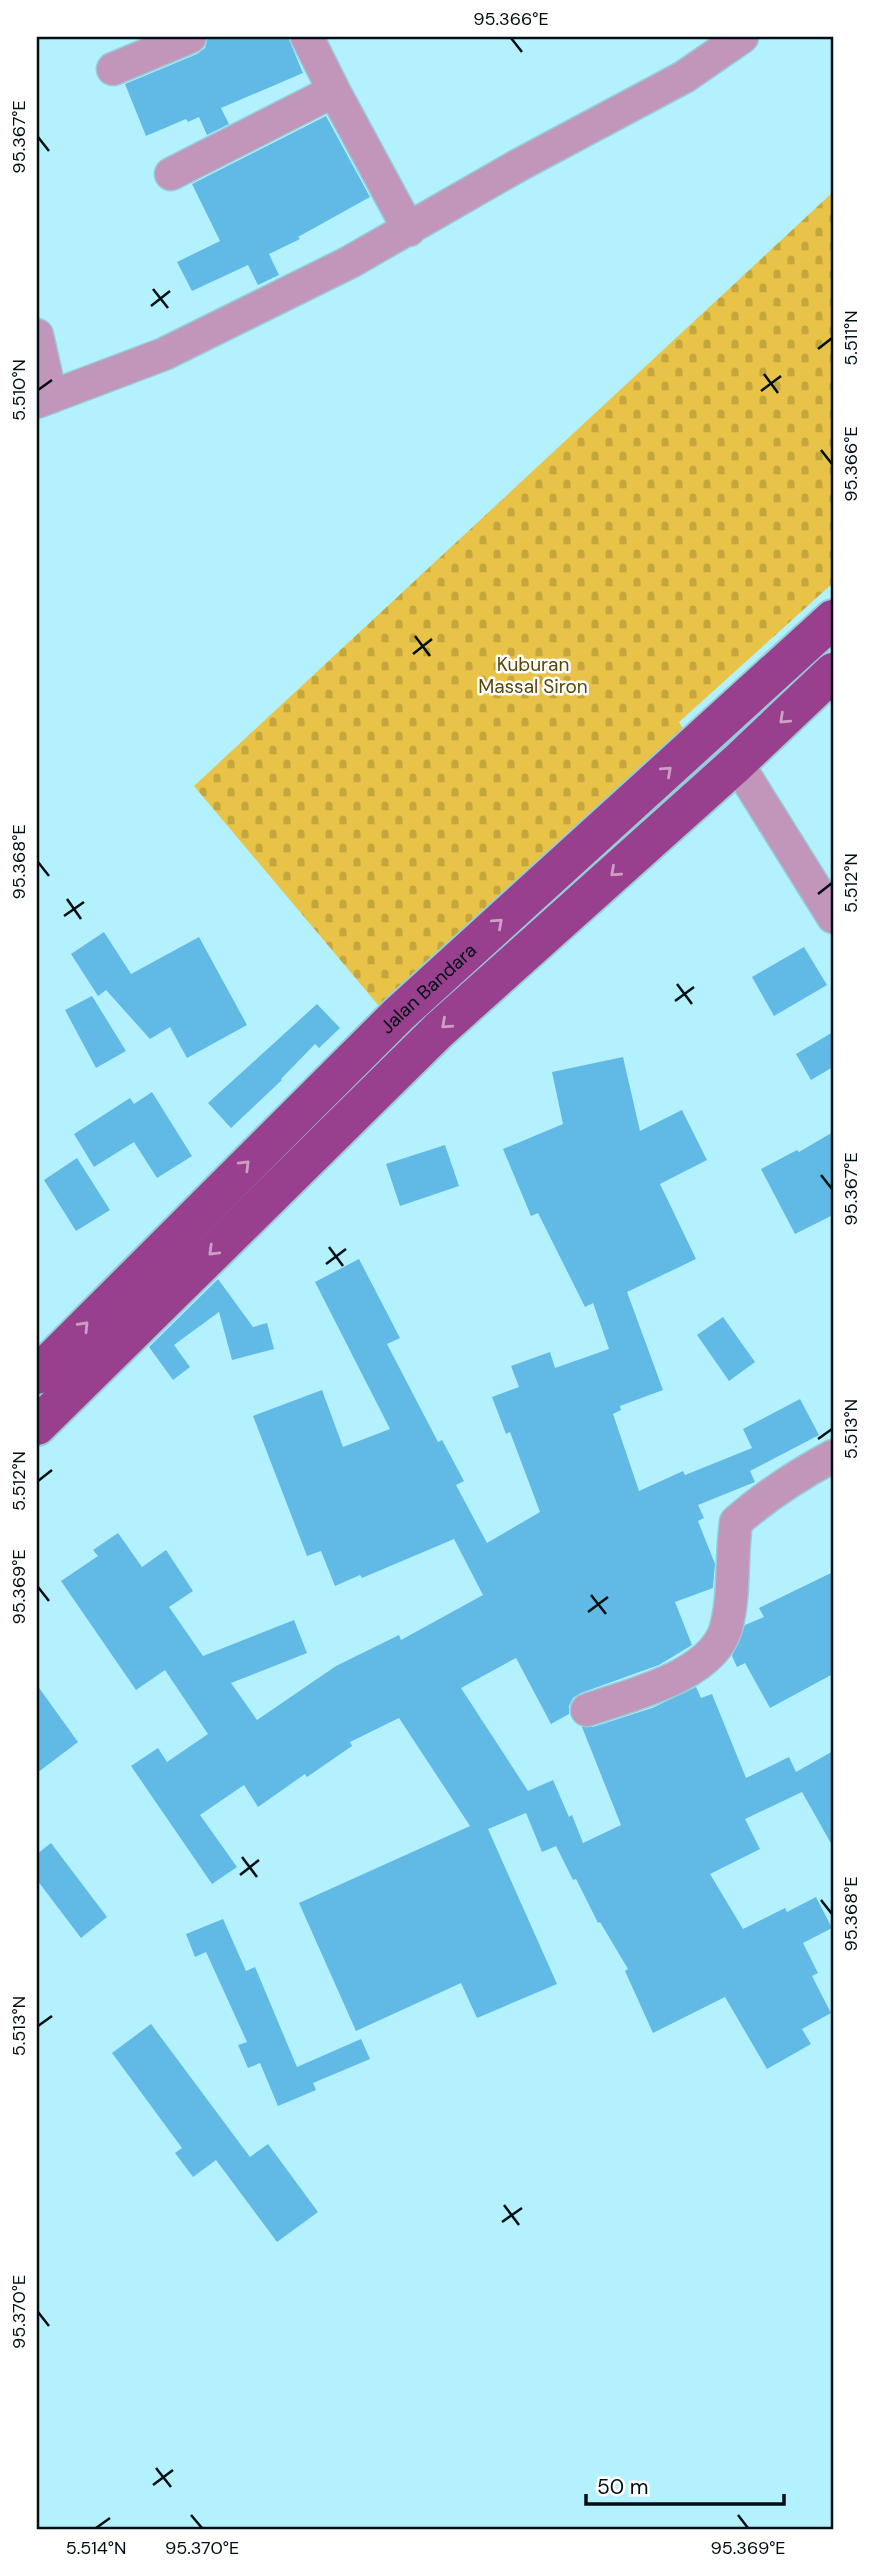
<svg xmlns="http://www.w3.org/2000/svg" width="870" height="2567" viewBox="0 0 870 2567" font-family="'DM Sans',sans-serif">
	<defs>
		<pattern id="cemetery-stones" width="16" height="16" patternUnits="userSpaceOnUse" patternTransform="scale(1.75)"><rect width="16" height="16" fill="#e8c347"/><path d="M2 7V4a2 2 0 0 1 4 0v3zM10 15v-3a2 2 0 0 1 4 0v3z" fill="#c5a63d"/></pattern>
	</defs>
	<rect width="100%" height="100%" fill="#b4f1fe"/>
	<path fill="url(#cemetery-stones)" d="M833,192v391l-154,139 9,15 -304,275 -190,-226z"/>
	<path fill="#61bae6" d="M208,37h80l15,36 -82,35 8,16 -22,11 -8,-18 -11,5 -2,-3 -40,17 -21,-52 72,-30 8,-6z
		M326,116l44,81 -72,40 2,2 -31,15 10,21 -21,10 -10,-20 -56,26 -15,-29 43,-21 -28,-57z
		M104,932l27,42 68,-37 48,88 -60,33 -17,-31 -20,12 -44,-49 -8,6 -27,-42z
		M804,947l23,38 -53,31 -22,-39z
		M92,996l34,55 -30,17 -31,-58z
		M317,1004l23,24 -21,20 -4,-4 -34,35 1,1 -51,48 -23,-25z
		M833,1032v35l-22,13 -15,-26z
		M623,1057l17,74 42,-21 25,50 -47,24 36,75 -69,33 36,98 -43,16 1,4 -8,4 26,77 44,-20 2,4 67,-27 -9,-19 57,-30 19,36 -69,36 5,11 -57,23 6,13 -6,3 17,43 -1,11 -1,13 -38,14 17,43 -33,20 -78,28 -8,5 -4,8v8l-18,10 -35,-66 -55,30 67,103 25,-11 16,37 3,-2 11,28 38,-18 -39,-98h11l59,-19 44,-21 5,11 11,-4 34,84 43,-21 7,15 37,-21v96l-31,-55 -57,27 15,30 -50,25 33,55 42,-21 2,4 29,-15 16,31 -29,15 15,30 -6,3 19,37 -29,16 9,15 -44,25 -42,-72 -72,36 -28,-62 3,-2 -28,-47 -2,1 -22,-44 -3,1 -17,-34 -14,6 -16,-39 -38,16 69,155 -80,34 -16,-35 -105,48 -57,-128 171,-77 -71,-108 -49,24 2,4 -45,31 -2,-3 -47,33 -14,-22 -44,30 37,52 -25,17 -81,-118 27,-18 9,14 41,-28 -43,-64 -29,20 -75,-109 37,-25 -5,-6 25,-17 24,34 24,-17 27,41 -24,16 34,49 91,-36 13,33 -76,30 26,37 79,-54 63,-31 2,5 82,-45 -29,-56 -92,39 -2,-3 -25,11 -14,-35 -14,5 -54,-140 69,-26 21,57 47,-18 -75,-147 44,-23 41,79 -13,6 51,98 4,-2 22,41 -8,4 31,58 53,-31 -30,-80 -4,2 -14,-37 27,-10 -8,-21 39,-14 5,16 54,-19 -16,-46 -8,4 -47,-94 -7,3 -28,-67 60,-25 -11,-52z
		M152,1092l40,64 -35,22 -23,-36 -40,25 -20,-33 56,-36 4,6z
		M833,1132v83l-38,19 -34,-65 36,-19 2,2z
		M445,1145l14,41 -59,20 -14,-42z
		M77,1158l33,52 -34,21 -32,-51z
		M218,1279l35,48 14,-4 7,26 -42,11 -13,-48 -45,33 16,22 -17,13 -24,-33z
		M723,1317l32,45 -26,19 -32,-46z
		M833,1572v102l-63,34 -25,-45 -8,4 -5,-11 13,-31 19,-8 -5,-9z
		M37,1685l41,57 -41,31z
		M51,1843l56,74 -26,21 -44,-58v-26z
		M223,1919l23,52 9,-4 42,100 64,-28 9,20 -57,24 3,7 -38,16 -18,-43 -12,5 -10,-23 9,-3 -41,-90 -11,5 -9,-23z
		M151,2024l99,133 18,-13 50,68 -41,30 -61,-82 -23,17 -18,-24 7,-5 -70,-95z"/>
	<g fill="none" stroke-linecap="round" stroke-linejoin="round">
		<g stroke="#97cdd8" stroke-width="35">
			<path id="minor" d="M307,37l27,54 75,139
				M113,69l77,-32
				M171,174l163,-83
				M37,335l14,62
				M37,402l127,-48 186,-92 169,-97 165,-88 58,-40
				M737,763l96,154
				M587,1710c42,-15 125,-33 139,-82 9,-34 5,-71 10,-106 29,-26 62,-47 97,-66"/>
		</g>
		<g stroke="#97cdd8" stroke-width="42">
			<g id="trunk">
				<path id="s1" d="M37,1375l362,-361 434,-395"/>
				<path d="M37,1426l402,-396 298,-267 96,-91"/>
			</g>
		</g>
		<use href="#minor" stroke="#c295ba" stroke-width="32"/>
		<use href="#trunk" stroke="#98408e" stroke-width="38"/>
	</g>
	<defs><path id="oneway-chevron" d="M-2-3.5L2.5 0L-2 3.5" fill="none" stroke-width="1.6" stroke-linecap="round" stroke-linejoin="round" transform="scale(1.75)"/></defs>
	<g stroke="#cca0c6">
		<use href="#oneway-chevron" transform="translate(784 719) rotate(137)"/>
		<use href="#oneway-chevron" transform="translate(667 771) rotate(-42)"/>
		<use href="#oneway-chevron" transform="translate(615 872) rotate(138)"/>
		<use href="#oneway-chevron" transform="translate(498 923) rotate(-42)"/>
		<use href="#oneway-chevron" transform="translate(446 1024) rotate(138)"/>
		<use href="#oneway-chevron" transform="translate(245 1165) rotate(-45)"/>
		<use href="#oneway-chevron" transform="translate(213 1251) rotate(136)"/>
		<use href="#oneway-chevron" transform="translate(84 1326) rotate(-46)"/>
	</g>
	<path fill="none" stroke="#000f13" stroke-width="2.5" d="M511,38l11,14M38,137l11,14M153,289l15,19M151,306l19,-15M818,349l14,-11M764,374l14,19M38,390l14,-10M761,391l20,-15M821,450l11,14M415,636l15,20M413,654l19,-15M38,862l11,14M818,894l14,-11M67,899l14,20M64,916l20,-14M677,984l15,20M675,1001l19,-14M821,1175l11,14M329,1247l14,19M326,1264l20,-15M818,1439l14,-10M38,1481l14,-11M38,1587l11,14M591,1595l15,19M588,1612l20,-15M242,1857l15,20M240,1875l19,-15M821,1900l11,14M38,2026l14,-10M504,2205l15,20M502,2222l20,-14M38,2312l11,14M156,2468l15,19M153,2485l20,-15M191,2515l11,13M738,2515l10,13M96,2528l14,-10"/>
	<g text-anchor="middle" stroke-width="5" stroke-linejoin="round" paint-order="stroke">
		<g font-size="19" fill="#564608" stroke="#fff">
			<text x="533" y="671">Kuburan<tspan x="533" dy="22">Massal Siron</tspan></text>
		</g>
		<g font-size="19" fill="#000f13" stroke="#fff">
			<text dy="7" stroke="none"><textPath href="#s1" startOffset="550">Jalan Bandara</textPath></text>
		</g>
	</g>
	<rect width="870" height="2567" fill="none" stroke="#ffffff" stroke-width="77"/>
	<path d="M586 2494v10h198v-10" fill="none" stroke="#000f13" stroke-width="3.5"/>
	<text x="597" y="2494" font-size="21" fill="#000f13" stroke="#ffffff" stroke-width="5" paint-order="stroke">50 m</text>
	<rect x="38" y="38" width="794" height="2490" fill="none" stroke="#000f13" stroke-width="2.5"/>
	<g font-size="18" text-anchor="middle" fill="#000f13">
		<text x="511" y="25">95.366°E</text>
		<text transform="translate(19 137) rotate(-90)" y="6">95.367°E</text>
		<text transform="translate(851 338) rotate(-90)" y="6">5.511°N</text>
		<text transform="translate(19 390) rotate(-90)" y="6">5.510°N</text>
		<text transform="translate(851 464) rotate(-90)" y="6">95.366°E</text>
		<text transform="translate(19 862) rotate(-90)" y="6">95.368°E</text>
		<text transform="translate(851 883) rotate(-90)" y="6">5.512°N</text>
		<text transform="translate(851 1189) rotate(-90)" y="6">95.367°E</text>
		<text transform="translate(851 1429) rotate(-90)" y="6">5.513°N</text>
		<text transform="translate(19 1481) rotate(-90)" y="6">5.512°N</text>
		<text transform="translate(19 1587) rotate(-90)" y="6">95.369°E</text>
		<text transform="translate(851 1914) rotate(-90)" y="6">95.368°E</text>
		<text transform="translate(19 2026) rotate(-90)" y="6">5.513°N</text>
		<text transform="translate(19 2312) rotate(-90)" y="6">95.370°E</text>
		<text x="96" y="2554">5.514°N</text>
		<text x="202" y="2554">95.370°E</text>
		<text x="748" y="2554">95.369°E</text>
	</g>
</svg>
